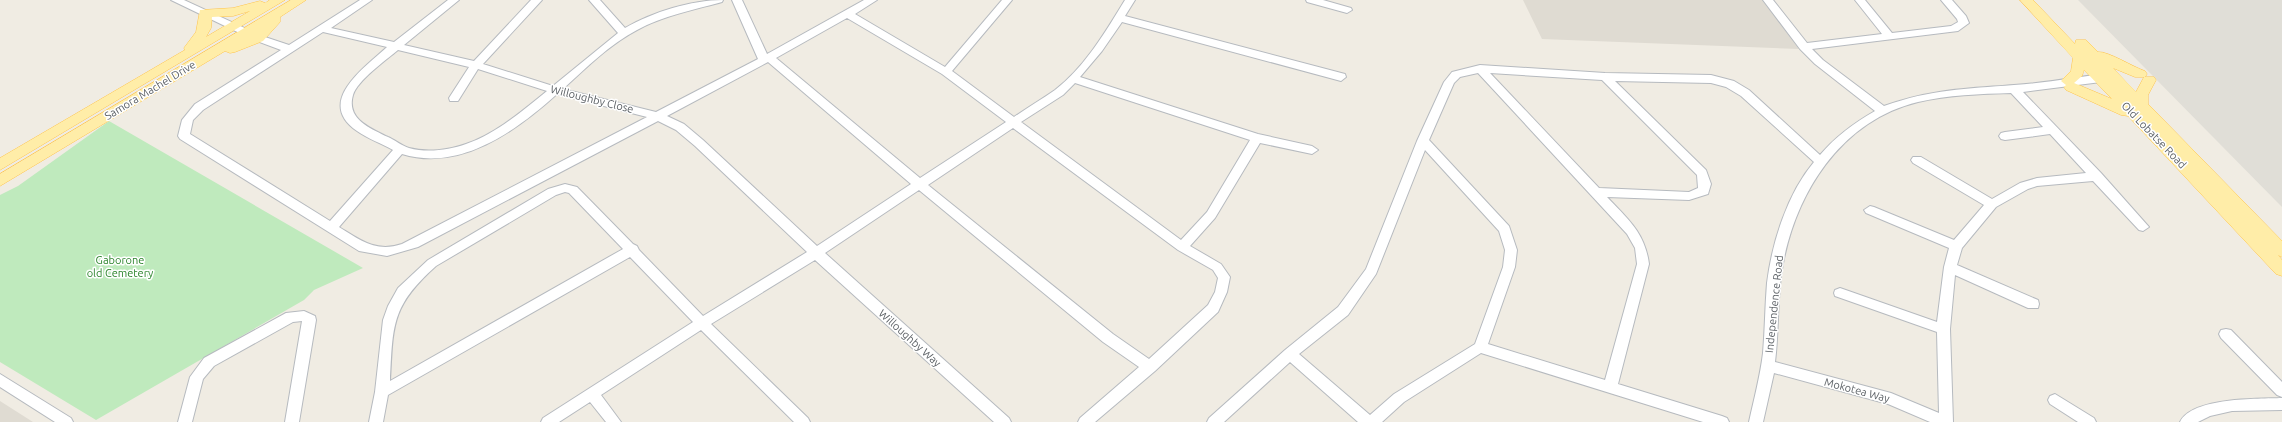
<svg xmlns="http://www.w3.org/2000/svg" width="2282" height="422" viewBox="0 0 2282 422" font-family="Ubuntu,sans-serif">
	<rect width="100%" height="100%" fill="#f0ece3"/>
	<path fill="#e0ded7" d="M2078,0h204v207z"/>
	<path fill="#dfdbd2" d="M1523,0h240l36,49 -257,-10z
		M0,401l33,21h-33z"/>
	<path fill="#bfeabd" d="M109,121l254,147 -49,22 -10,10 -208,120 -96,-58v-167l18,-9z"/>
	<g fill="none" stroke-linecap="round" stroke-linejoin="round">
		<g stroke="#b6babf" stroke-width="2">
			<path id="minor" d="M171,0h13l78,36 27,9 71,-45h12l-41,28 63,14 54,-42h11l-55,45 70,16 57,-61h11l-59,64 70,22 65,-53 -29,-33h11l25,28c28,-16 66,-28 98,-28l-1,2c-29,8 -59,14 -85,28 -27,14 -51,38 -74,59l93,23 102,-53 -26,-59h10l25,54 97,-54h13l-22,14 90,53 57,-67h10l-60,71 62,46c13,-9 28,-18 41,-27 30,-23 51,-59 70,-90h10l-10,16 220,58 1,3 -5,4 -219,-59 -20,29 -22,26 178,57 54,12 6,4 -6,4 -52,-11 -45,75 -25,28 31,18 9,13 -3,15 -9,20 -63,59 -60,51h-17l2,-4 59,-51 -36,-25 -184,-152 -94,63 184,165 2,4h-17l-179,-162 -104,64 97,94 2,4h-16l-93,-92 -100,65 20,27h-15l-16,-20 -31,20h-18l2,-4 150,-96 -63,-65 -242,138 -5,27h-14l6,-30 8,-72 5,-14 10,-18 30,-28 120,-71 17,-5 12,3 56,57 4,2 2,4 64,66 104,-64 -112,-106 -19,-16 -18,-9 -240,126 -31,9 -28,-5 -179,-112 -2,-3 4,-16 13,-16 86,-54 -27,-10zM847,18l95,56 64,48 -86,56 -144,-120zM323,32l64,15c-23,21 -72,55 -30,84 11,8 24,12 36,19l-63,71 -140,-87 3,-14 10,-10zM398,50l71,17 -20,31 1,3h8l20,-32 69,22c-25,20 -51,43 -81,53 -17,6 -39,9 -57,4 -7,-2 -14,-8 -21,-11 -18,-9 -42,-18 -35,-42 4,-14 33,-35 45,-45zM768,62l143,122 -94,62 -114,-106 -19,-16 -17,-8zM1075,83l175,57 -43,72 -26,28 -160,-118 42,-27zM557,94l90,23 -245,127c-26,9 -42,-4 -63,-17l63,-73c58,18 114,-23 155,-60zM1013,128l165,122 35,20 5,8 -3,14 -7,13 -59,54 -36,-25 -185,-149zM565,192l4,1 54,56 -233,132c3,-56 1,-75 46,-115l120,-71z
				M1306,0h17l28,8 1,2 -5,3 -40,-11z
				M1763,0h10l34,43 75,-9 -27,-34h10l27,33 59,-7 7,-4 -1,-3 -16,-19h11l14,16 3,7 -11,8 -146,18 11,11 61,46c48,-17 81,-17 130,-21 32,-2 63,-8 95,-12l5,4 -5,4 -86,11 78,81 48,54 -6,4 -4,-1 -46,-49 -56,5 -9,3 -32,18 -34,41 -5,17 81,35 1,4 -1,4h-10l-73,-33 -5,54 3,93h-23l-42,-18 -114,-31 -11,49h-14c5,-23 11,-45 14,-69 2,-23 2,-46 4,-70 5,-40 20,-89 47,-121l-73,-66 -15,-9 -15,-4 -96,-2 91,89 5,14 -3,10 -19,6 -82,-3c21,22 38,36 42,67l-31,120 104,32 5,2 2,4h-26l-222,-69 -77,49 -22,20h-24l-68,-60 -66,60h-17l2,-4 76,-68 53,-43 28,-38 51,-128 27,-59 8,-10 28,-7 125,8 106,2 23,6 15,9 71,65c16,-19 34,-32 55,-44l-60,-47 -15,-15zM1478,73l149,161 8,14 2,16 -32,116 -117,-36 27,-77 2,-17 -8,-24 -80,-86 25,-57 6,-6zM1490,73l112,7 95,95 1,13 -9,4 -90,-4zM2011,93l32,34 -38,5 -4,1 -2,3 2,3 4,1 45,-6 36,39 -49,5 -17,5 -28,16 -71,-42h-8l-2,3 2,3 71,42 -30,35 -80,-33 -4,-1 -6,4 2,3 83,35 -5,19 -7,55 -97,-34 -5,2 -1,3 1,3 102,36 2,81 -48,-20 -116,-31c4,-31 2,-62 7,-93 13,-75 58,-148 136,-167 30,-7 62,-8 93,-9zM1425,150l74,81 6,19 -2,17 -28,77 -81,50 -24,21 -71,-61 49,-39 28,-41z
				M304,311l11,5 1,4 -17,102h-14l17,-101 -9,1 -79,44 -11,13 -11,43h-14l12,-45 14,-19 82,-45z
				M2226,329l5,1 51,52v15l-5,-2 -56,-57 -2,-4 2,-4z
				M0,374l71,44 2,4h-18l-55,-35z
				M2055,394l39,24 2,4h-18l-28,-18 -2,-4 2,-4z
				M2282,398v12l-50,1 -22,5 -12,6h-18c12,-25 78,-23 102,-24z"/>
		</g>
		<g stroke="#ffc44c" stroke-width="1">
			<path id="major" d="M270,0h15l-285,170v-12l185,-108 -1,-2 12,-16 4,-22 33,-2 27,-7 5,2zM250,11l-44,26 5,-9 1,-11 21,-1z
				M291,0h15l-26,17v5l-17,19 -28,11 -5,1 -5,-2 -225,135v-12z
				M2020,0h13l42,44 1,-4h10l12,12c10,-1 35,15 47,19l2,3 -2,3h9l2,3 -8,15v9l134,137v16l-4,-2 4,5v16l-6,-2 -148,-158 -7,-1 -55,-25 -2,-3 2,-2 -5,-4 10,-10 2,-13zM2113,68l22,9h9l-8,15zM2084,70l28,29 -38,-16 8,-7z"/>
		</g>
		<use href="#minor" fill="#fff" fill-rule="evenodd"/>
		<use href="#major" fill="#ffeda8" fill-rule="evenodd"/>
	</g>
	<g text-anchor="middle" stroke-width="3" stroke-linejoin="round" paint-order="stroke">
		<g font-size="11" fill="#5b6065" stroke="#fff">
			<text transform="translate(150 90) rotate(-31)" y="4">Samora Machel Drive</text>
			<text transform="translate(592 99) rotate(14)" y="4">Willoughby Close</text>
			<text transform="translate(2154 135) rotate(46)" y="4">Old Lobatse Road</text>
			<text transform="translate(1774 304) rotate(-84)" y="4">Independence Road</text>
			<text transform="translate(910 338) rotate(42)" y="4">Willoughby Way</text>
			<text transform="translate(1857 390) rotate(15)" y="4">Mokotea Way</text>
		</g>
		<g font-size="11" fill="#2b842b" stroke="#fff">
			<text x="120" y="264">Gaborone<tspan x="120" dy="13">old Cemetery</tspan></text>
		</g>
	</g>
</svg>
